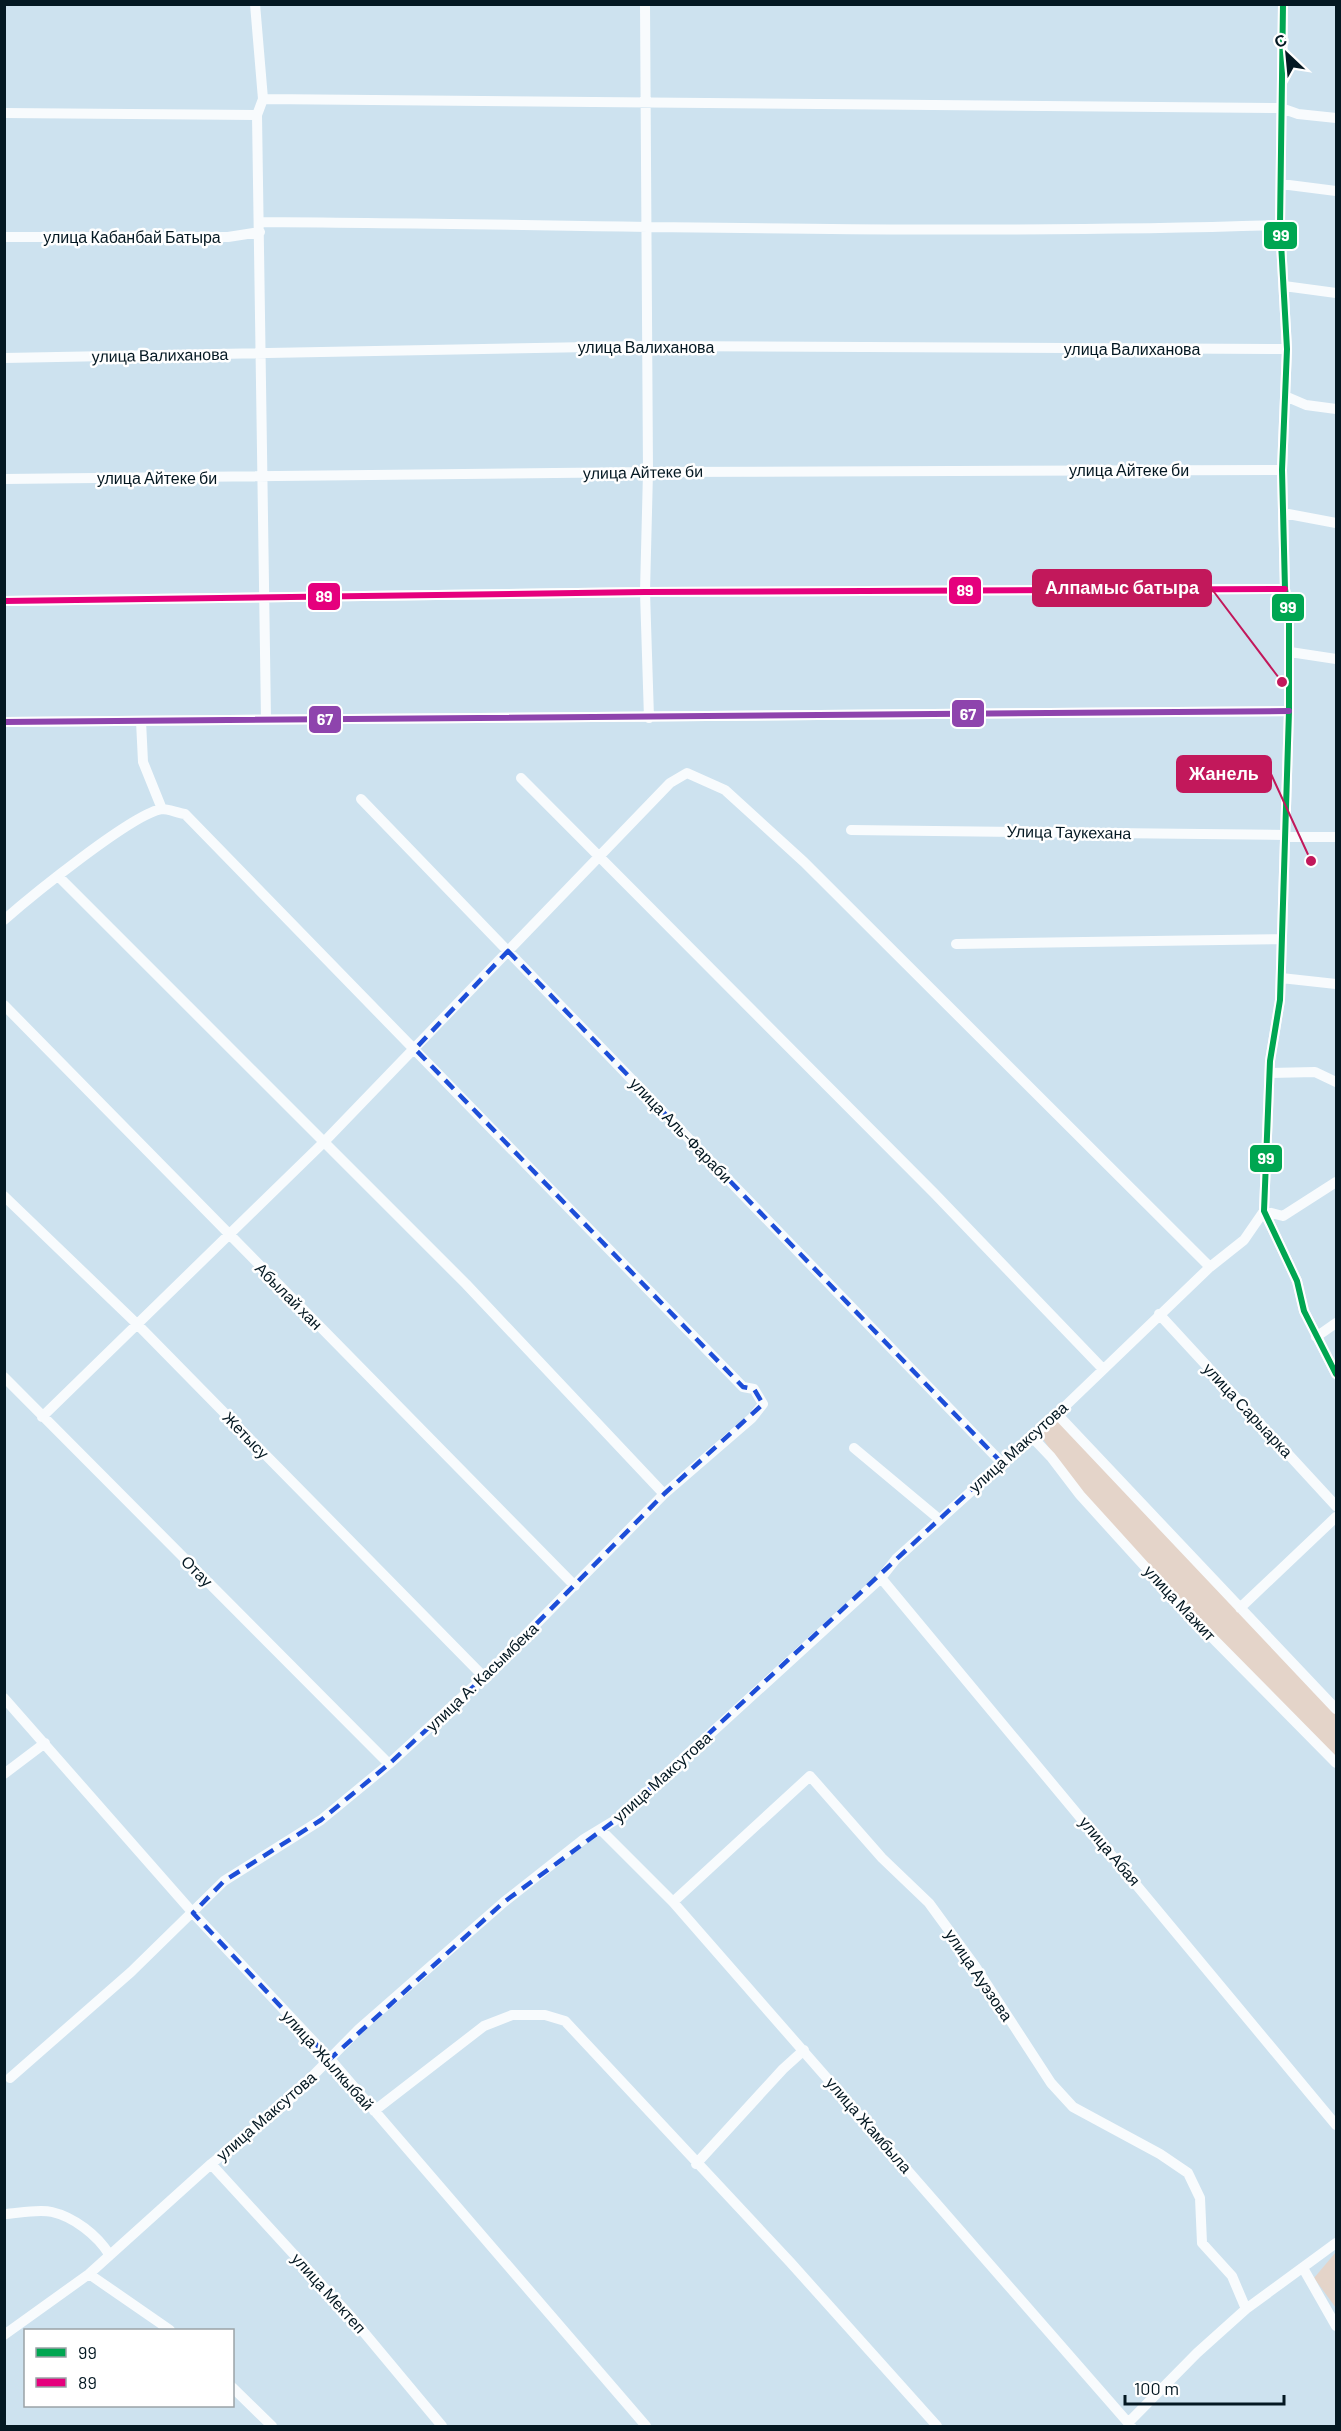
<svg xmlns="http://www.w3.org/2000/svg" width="1341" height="2431" viewBox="0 0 1341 2431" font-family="Barlow,sans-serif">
	<rect width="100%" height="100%" fill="#cde2ef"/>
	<path fill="#e4d4c9" d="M1054,1411l282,295v58l-256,-270 -45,-67z
		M1336,2252v56l-22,-30z"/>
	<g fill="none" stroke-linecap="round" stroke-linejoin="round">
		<path stroke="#f8fbfd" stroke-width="10" d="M255,4l8,95 -6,16 9,604
			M645,4l3,468 -3,120 4,126
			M1283,4l-3,221 7,124 -5,121 3,119 4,25v97l-9,289 -10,61 -6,150 33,70 7,30 32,63
			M263,99l1018,9 17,6 38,4
			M4,113l253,2
			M1281,184l55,7
			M260,222c340,2 680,14 1020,3
			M4,237h224l32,-5
			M1284,286l52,7
			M4,358l642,-12 641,3
			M1285,396l21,9 30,4
			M4,479l644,-7 634,-2
			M1283,513l53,10
			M4,601l641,-9 640,-3
			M1290,652l46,7
			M141,721l2,41 19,47
			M4,722l1285,-11
			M521,778l413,415 168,175
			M361,799l640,663
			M851,830l435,5
			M1286,837h50
			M58,876l408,408 198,210
			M4,920c25,-22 129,-107 158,-111 6,0 16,4 23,5l558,573 11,2 9,15 -11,14 -88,76 -180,183 -95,87 -68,56 -97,61 -93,91 -121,106
			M956,944l326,-5
			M1281,978l55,6
			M4,1005l571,581
			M1270,1073l45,-1 21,10
			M4,1196l134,129 346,352
			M1264,1211l19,5 53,-34
			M1159,1314l177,192
			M1316,1337l20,-14
			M4,1377l385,387
			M1057,1414l279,295
			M42,1417l281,-274 347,-360 17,-10 38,17 79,72 406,405
			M1031,1436l20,21 29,38 97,107 159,161
			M854,1448l85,71
			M881,1578l455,547
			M1240,1608l96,-91
			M4,1698l189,215 137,146 316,367
			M4,1774l41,-31
			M601,1830l72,72 458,524
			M673,1902l137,-126 72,82 47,45 46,63 76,117 22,24 87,47 28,19 12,25 2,45 30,33 14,33
			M374,2111l110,-85 28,-11h33l20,6 225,241 147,164
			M211,2164l141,154 90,108
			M696,2164l87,-95 21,-19
			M4,2214c15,-1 35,-5 48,-2 22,5 45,23 57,42
			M1303,2268l33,58
			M89,2274l81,56
			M4,2335l85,-61 122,-110 77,-63 71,-72 145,-127 80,-63 33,-20 264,-241 15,-19 161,-145 153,-147 34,-27 20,-29
			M232,2387l40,39
			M1128,2423l69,-70 49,-44 90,-66"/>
		<g stroke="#fff" stroke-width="10">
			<path id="bus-1" d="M1283,4l-3,221 7,124 -5,121 3,119 4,25v97l-9,289 -10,61 -6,150 33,70 7,30 32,63"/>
		</g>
		<g stroke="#fff" stroke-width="10">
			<path id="bus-2" d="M4,601l641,-9 640,-3"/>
		</g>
		<g stroke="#fff" stroke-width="10">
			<path id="bus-3" d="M4,722l1285,-11"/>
		</g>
		<use href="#bus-1" stroke="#00a651" stroke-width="6"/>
		<use href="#bus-2" stroke="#e5007d" stroke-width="6"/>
		<use href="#bus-3" stroke="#8e44ad" stroke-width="6"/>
	</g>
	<path fill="none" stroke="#1d4ed8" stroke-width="4.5" stroke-dasharray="12 8" stroke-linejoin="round" d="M508,951l493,511 -384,357 -113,83 -174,157 -137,-146 31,-32 97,-61 68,-56 95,-87 180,-183 99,-90 -9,-15 -11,-2 -328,-338z"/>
	<g text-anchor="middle" stroke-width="5" stroke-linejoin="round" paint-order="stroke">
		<g font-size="16" fill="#041822" stroke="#fff">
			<text x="132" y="243">улица Кабанбай Батыра</text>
			<text x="646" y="353">улица Валиханова</text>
			<text x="1132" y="355">улица Валиханова</text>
			<text transform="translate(160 355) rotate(-1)" y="6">улица Валиханова</text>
			<text x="1129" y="476">улица Айтеке би</text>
			<text transform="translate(643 472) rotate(-1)" y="6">улица Айтеке би</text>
			<text x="157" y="484">улица Айтеке би</text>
			<text transform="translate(1069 832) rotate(1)" y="6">Улица Таукехана</text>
			<text transform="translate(681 1130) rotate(46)" y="6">улица Аль-Фараби</text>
			<text transform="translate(289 1296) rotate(45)" y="6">Абылай хан</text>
			<text transform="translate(1248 1410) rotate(47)" y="6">улица Сарыарка</text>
			<text transform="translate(246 1435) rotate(46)" y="6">Жетысу</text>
			<text transform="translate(1018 1447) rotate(-42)" y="6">улица Максутова</text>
			<text transform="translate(197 1571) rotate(45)" y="6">Отау</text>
			<text transform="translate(1180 1603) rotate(47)" y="6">улица Мажит</text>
			<text transform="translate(482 1677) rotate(-44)" y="6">улица А. Касымбека</text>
			<text transform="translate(662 1777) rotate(-42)" y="6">улица Максутова</text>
			<text transform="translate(1110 1851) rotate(50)" y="6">улица Абая</text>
			<text transform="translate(979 1975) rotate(56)" y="6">улица Ауэзова</text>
			<text transform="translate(328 2060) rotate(48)" y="6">улица Жылкыбай</text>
			<text transform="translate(266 2116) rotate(-41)" y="6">улица Максутова</text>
			<text transform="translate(869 2125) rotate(49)" y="6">улица Жамбыла</text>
			<text transform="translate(329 2293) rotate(48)" y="6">улица Мектеп</text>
		</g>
	</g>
	<path fill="none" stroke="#c2185b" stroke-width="2" d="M1282 682L1211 588M1311 861L1271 774"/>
	<g fill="#c2185b" stroke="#fff" stroke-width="2">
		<circle cx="1282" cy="682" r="6"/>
		<circle cx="1311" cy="861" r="6"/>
	</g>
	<g fill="#c2185b" stroke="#c2185b" stroke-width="2">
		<rect x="1033" y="570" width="178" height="36" rx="6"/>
		<rect x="1177" y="756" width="94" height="36" rx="6"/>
	</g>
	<g font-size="18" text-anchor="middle" font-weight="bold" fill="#fff">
		<text x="1122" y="594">Алпамыс батыра</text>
		<text x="1224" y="780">Жанель</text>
	</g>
	<g stroke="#fff" stroke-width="2">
		<rect x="1263" y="221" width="35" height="29" rx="6" fill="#00a651"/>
		<rect x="948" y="576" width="34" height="29" rx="6" fill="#e5007d"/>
		<rect x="307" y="582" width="34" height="29" rx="6" fill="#e5007d"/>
		<rect x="1271" y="593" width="34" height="29" rx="6" fill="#00a651"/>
		<rect x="951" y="699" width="34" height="29" rx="6" fill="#8e44ad"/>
		<rect x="308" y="705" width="34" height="29" rx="6" fill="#8e44ad"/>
		<rect x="1249" y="1144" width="34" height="29" rx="6" fill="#00a651"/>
	</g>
	<g font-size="16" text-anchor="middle" font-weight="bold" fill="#fff">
		<text x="1281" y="241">99</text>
		<text x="965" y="596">89</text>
		<text x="324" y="602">89</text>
		<text x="1288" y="613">99</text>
		<text x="968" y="720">67</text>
		<text x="325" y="725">67</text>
		<text x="1266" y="1164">99</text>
	</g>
	<rect width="1341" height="2431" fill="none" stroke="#041822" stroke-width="12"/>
	<rect x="24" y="2329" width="210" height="78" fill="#ffffff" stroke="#9ba3a7" stroke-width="1.5"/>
	<rect x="36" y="2348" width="30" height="9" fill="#00a651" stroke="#9ba3a7" stroke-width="1.5"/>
	<text x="78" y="2359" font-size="18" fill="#041822">99</text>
	<rect x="36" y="2378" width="30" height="9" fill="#e5007d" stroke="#9ba3a7" stroke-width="1.5"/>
	<text x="78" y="2389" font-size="18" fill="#041822">89</text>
	<g transform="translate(1287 54) rotate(334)" stroke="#ffffff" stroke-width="4.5" paint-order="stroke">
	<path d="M0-4.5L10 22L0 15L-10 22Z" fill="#041822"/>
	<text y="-9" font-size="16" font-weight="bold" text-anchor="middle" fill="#041822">С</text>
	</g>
	<path d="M1125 2395v9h159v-9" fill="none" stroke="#041822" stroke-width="3"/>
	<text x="1134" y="2395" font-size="18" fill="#041822" stroke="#ffffff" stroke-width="4.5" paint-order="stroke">100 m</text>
</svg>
